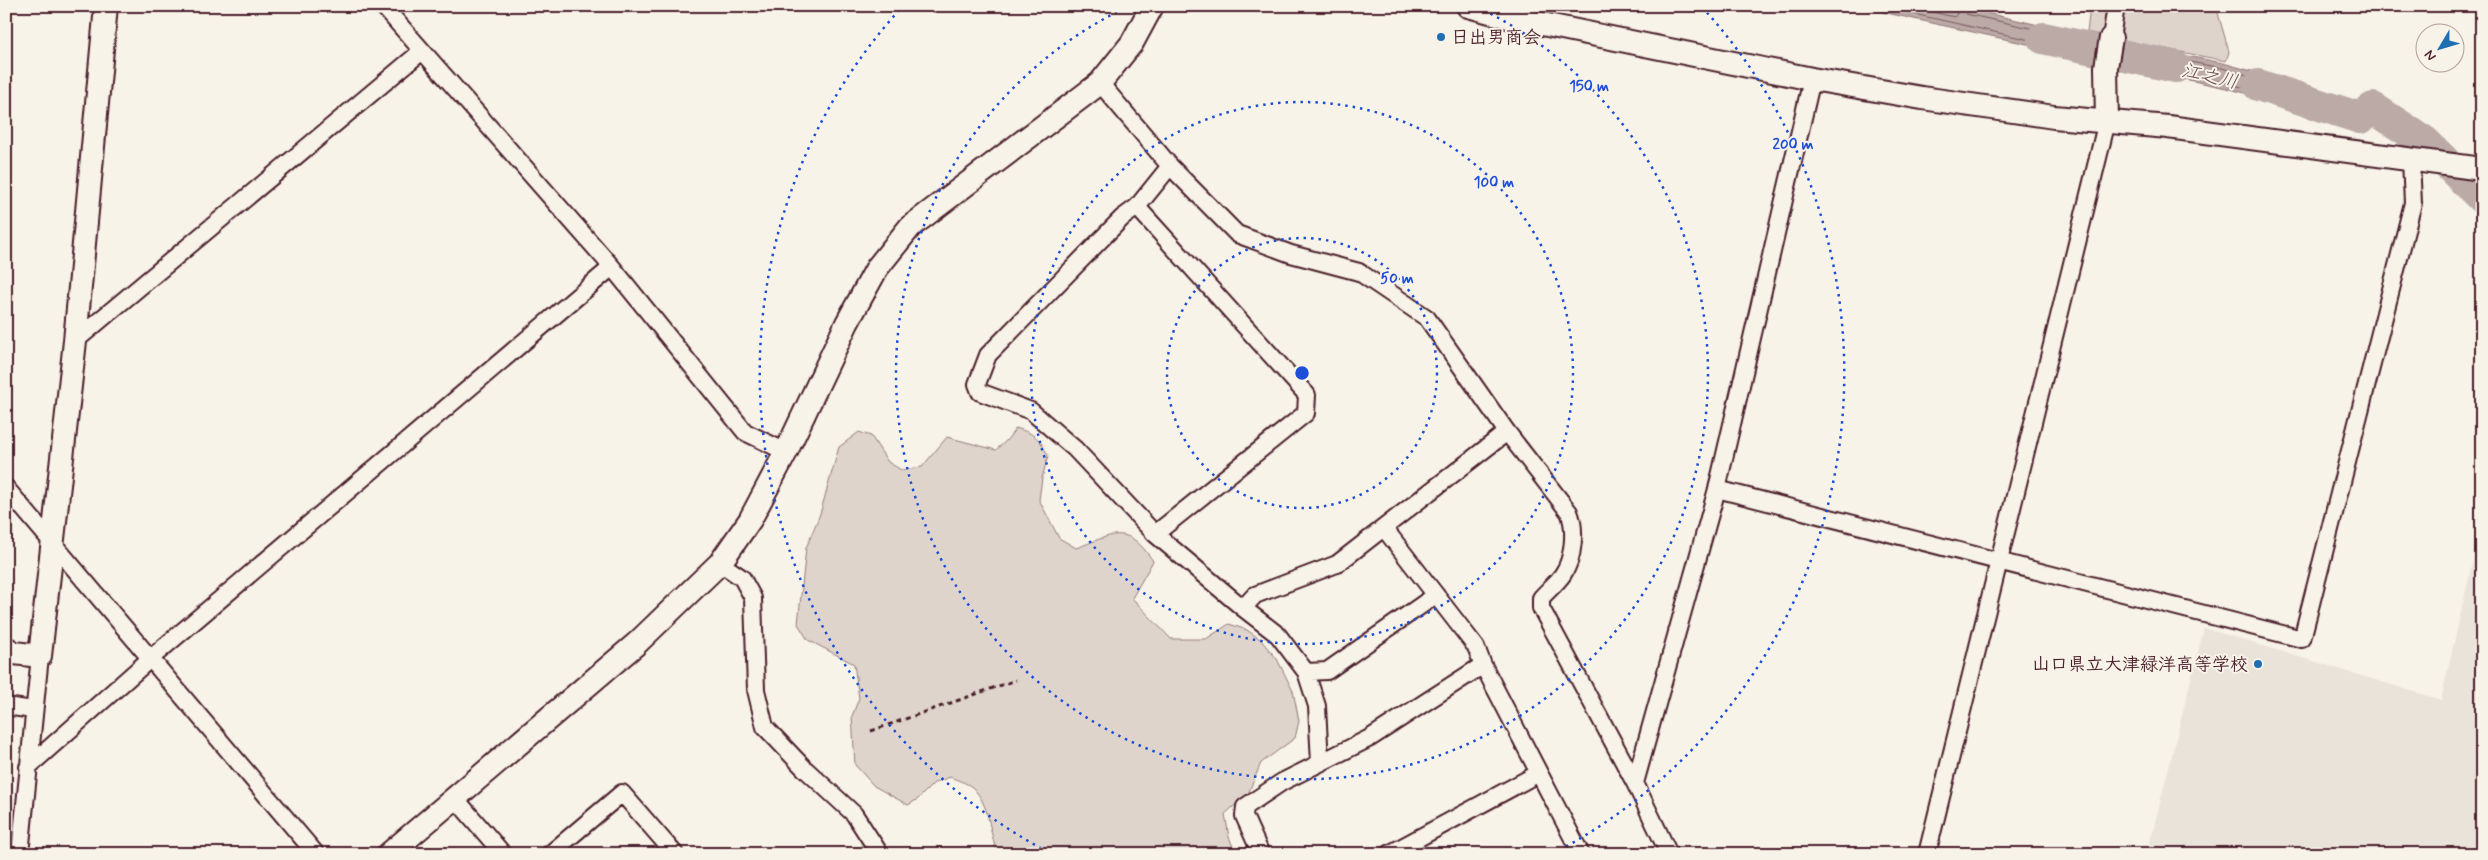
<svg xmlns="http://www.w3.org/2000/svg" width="2488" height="860" viewBox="0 0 2488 860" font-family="Mynerve,'Klee One',sans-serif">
	<rect width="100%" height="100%" fill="#f7f3e8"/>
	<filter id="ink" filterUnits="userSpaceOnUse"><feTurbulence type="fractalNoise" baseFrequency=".02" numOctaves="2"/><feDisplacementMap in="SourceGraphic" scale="10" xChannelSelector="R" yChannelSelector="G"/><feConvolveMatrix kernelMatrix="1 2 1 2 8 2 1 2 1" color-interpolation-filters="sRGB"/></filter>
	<g filter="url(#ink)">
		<path fill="#eae3da" d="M2482,520v334h-335l57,-226 237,72z"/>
		<path fill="#ded4cc" stroke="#947a7c" d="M2090,6h126l13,46 -3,9 -139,-28z
			M1016,428c19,6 24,10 32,28l-6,22 -3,22 20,38 17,10c37,-13 50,-27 77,13l-21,37 39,41h35l23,-15 18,6 13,9 17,20 16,32 6,30 -4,17 -34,25 -13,31 -23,20 4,23 7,17h-238c-10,-22 -7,-49 -26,-67 -5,-4 -15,-7 -22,-10l-16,6 -16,16 -10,6 -34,-19 -19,-21 -3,-49 7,-18 -5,-34 -46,-24 -10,-16 8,-76 14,-34 19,-67 20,-15 12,4 17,26 13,8 21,-3 25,-30 49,13 11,-10z"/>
		<path fill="#bcaaa7" stroke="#8e7275" d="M1855,6h101l113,26v4l19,7 -2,14z
			M2135,46l88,17 85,24v5l-14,14 -68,-18 -93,-20z"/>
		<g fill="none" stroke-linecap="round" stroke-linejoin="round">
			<path stroke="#78575d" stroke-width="1" d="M1878,6l201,45 3,-2 -1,-3 -14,-5 -5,-6 -96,-21 -5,-8
				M1907,6l47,11 3,-3 -2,-8
				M2142,53l80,15 76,22 2,3 -9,8 -64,-18 -87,-18 -1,-10z"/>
			<path stroke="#bcaaa7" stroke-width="32" d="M2043,38l133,29
				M2258,85l102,33 13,-10 52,34 57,56"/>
			<g stroke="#4a1f2b" stroke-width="20">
				<path id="street" d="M383,6l229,261 133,165 41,20
					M2111,38l5,-32
					M1100,83l70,83 67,68 54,20 68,18 68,46 80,114 62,80c7,16 5,46 -6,62 -6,9 -15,16 -22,24v10l94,175 34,71
					M1137,207l-15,11 -134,137 -11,29 3,8 51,19 44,38 80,85 88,74 35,27 28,37 11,34 3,57
					M75,341l347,-290
					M6,488l310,366
					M1717,489l585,150 111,-436 -2,-43
					M1384,528l92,119 7,18 98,189
					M1155,534l151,-121 1,-18 -170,-188 33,-41
					M720,563l22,15 11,20 3,92 9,37 39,41 50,46 26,40
					M1243,608l12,-13 82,-31 170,-132
					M1306,672l21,-1 109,-76
					M6,706l27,4
					M28,767l123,-109 461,-391
					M1635,783l82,-294 95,-410
					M455,798l48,56
					M20,854l20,-198
					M550,854l72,-61 53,61
					M1261,854l-17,-38 1,-9 37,-25 88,-44 113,-73
					M1389,854l150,-81
					M1927,854l180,-733"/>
			</g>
			<g stroke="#4a1f2b" stroke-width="26">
				<path id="secondary" d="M1468,6l40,11 304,62 110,19 132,19 114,10 314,42
					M2107,121l-1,-54 5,-29
					M6,648l8,5 26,3 35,-315 31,-335
					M389,854l247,-210 84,-81 30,-43 36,-68 61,-129 30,-55 33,-41 190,-144 32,-40 20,-37"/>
			</g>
			<path stroke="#4a1f2b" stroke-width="3" stroke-dasharray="5 4" stroke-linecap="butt" d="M871,731l145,-51"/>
			<use href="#street" stroke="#f7f3e8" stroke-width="16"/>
			<use href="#secondary" stroke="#f7f3e8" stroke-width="22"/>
		</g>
	</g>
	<g fill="none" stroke="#1d4ed8" stroke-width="2.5" stroke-dasharray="2.5 5">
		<circle cx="1302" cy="373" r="135"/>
		<circle cx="1302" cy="373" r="271"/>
		<path d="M1477 7A406 406 0 1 1 1127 7"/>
		<path d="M1048 852A542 542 0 0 1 902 7M1702 7A542 542 0 0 1 1556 852"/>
	</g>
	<g fill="#1f6fb2" stroke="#f7f3e8" stroke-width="2">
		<circle cx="1441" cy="37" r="5"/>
		<circle cx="2258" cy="664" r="5"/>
	</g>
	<g text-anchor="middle" stroke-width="4" stroke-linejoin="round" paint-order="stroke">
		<g font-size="18" font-weight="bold" fill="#4a1f2b" stroke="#f7f3e8" text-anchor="start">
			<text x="1451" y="43">日出男商会</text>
			<text x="2248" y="670" text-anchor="end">山口県立大津緑洋高等学校</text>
		</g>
		<g font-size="19" font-style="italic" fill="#6c4950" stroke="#f7f3e8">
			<text transform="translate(2210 75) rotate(13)" y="7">江之川</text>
		</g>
	</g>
	<circle cx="1302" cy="373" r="8" fill="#1d4ed8" stroke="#f7f3e8" stroke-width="2.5"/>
	<g font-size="15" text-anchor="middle" font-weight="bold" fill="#1d4ed8" stroke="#f7f3e8" stroke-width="4" stroke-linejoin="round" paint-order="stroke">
		<text x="1589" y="91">150 m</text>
		<text x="1793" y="149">200 m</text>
		<text x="1494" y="187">100 m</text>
		<text x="1397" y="283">50 m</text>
	</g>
	<rect width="2488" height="860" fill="none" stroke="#f7f3e8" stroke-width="25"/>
	<rect x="12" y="12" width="2463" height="835" fill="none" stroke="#4a1f2b" stroke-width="2" filter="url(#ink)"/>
	<g transform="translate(2440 48) rotate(232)"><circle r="24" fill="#f7f3e8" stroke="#b29e9c"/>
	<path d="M0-4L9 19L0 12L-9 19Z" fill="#1f6fb2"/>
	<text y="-8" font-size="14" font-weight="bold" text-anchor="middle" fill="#4a1f2b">N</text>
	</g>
</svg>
